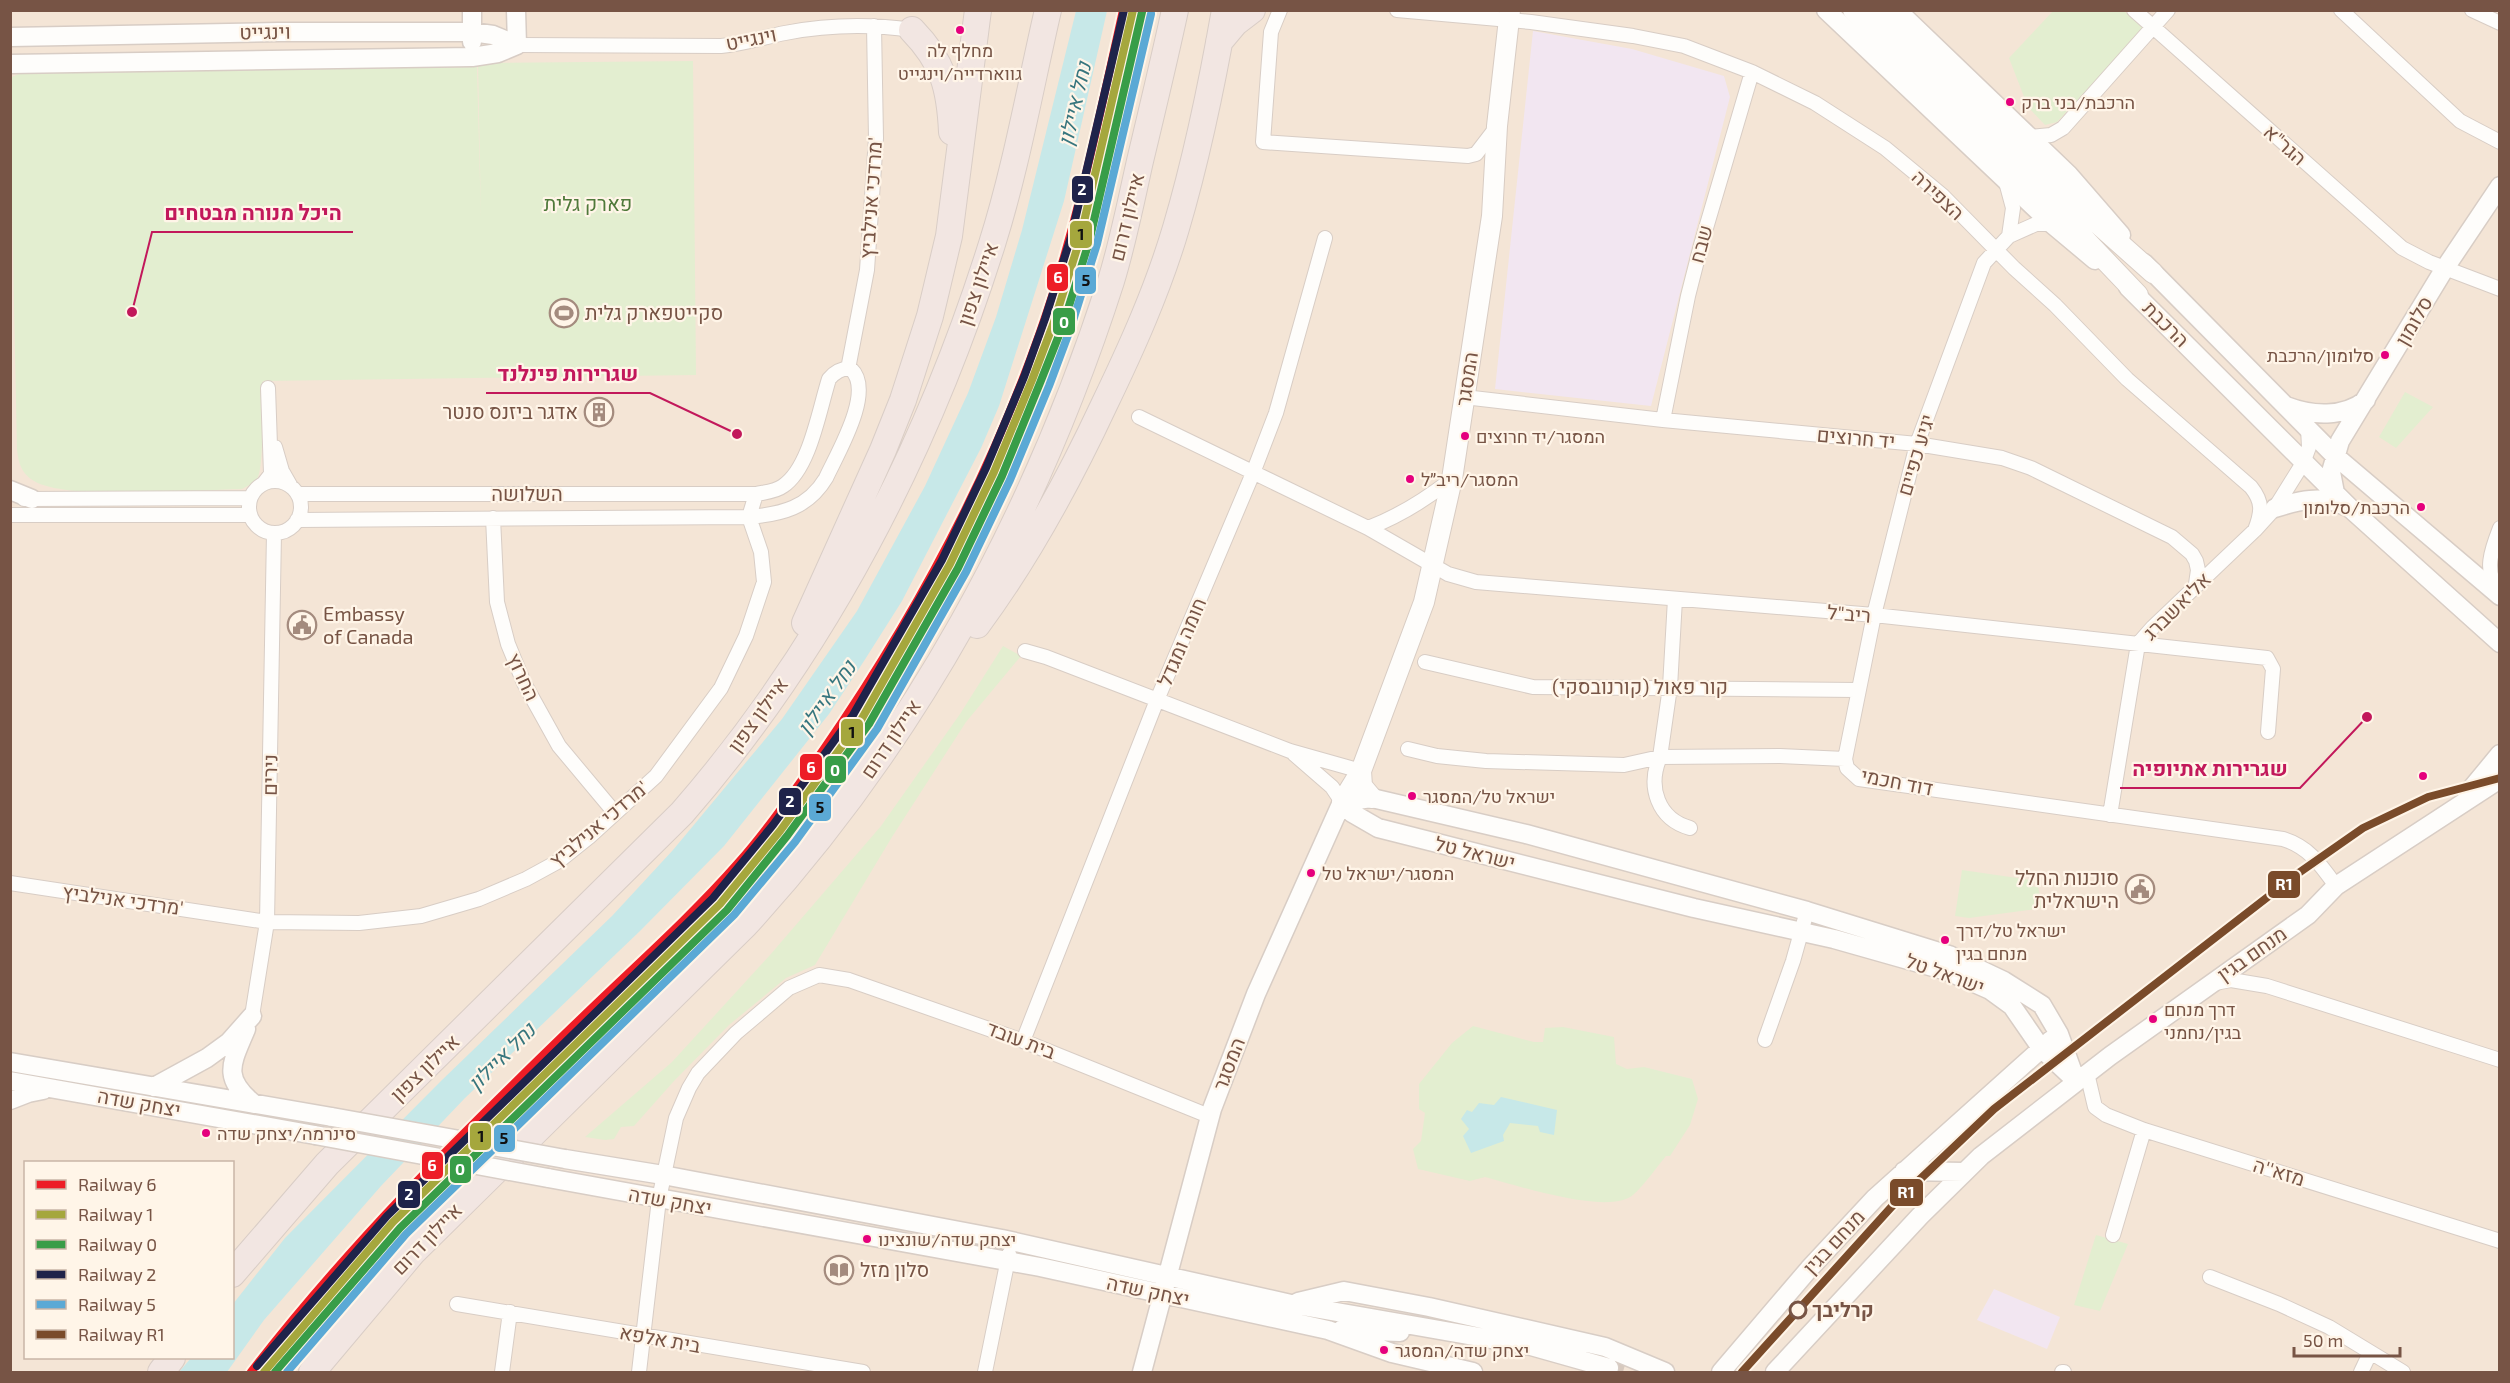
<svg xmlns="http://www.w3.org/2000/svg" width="2510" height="1383" viewBox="0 0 2510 1383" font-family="'Exo 2',Heebo,sans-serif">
	<rect width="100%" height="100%" fill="#f7f0e7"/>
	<path fill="#f4e5d6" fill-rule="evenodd" d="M10,11h2489v1361h-2488zM26,1162h206v196h-206z"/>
	<path fill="#f2e6f1" d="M1533,31l99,18 92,27 6,21 -79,309 -156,-17z
		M1994,1289l66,28 -13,32 -70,-29z"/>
	<path fill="#e3eed0" d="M2053,11h71l20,17 -87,94 -12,3 -17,-18 -19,-49z
		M693,61l3,314 -433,6c-2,20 2,86 -6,98 -3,4 -10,7 -15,10 -44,1 -175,12 -208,-8 -13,-8 -15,-17 -17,-31l-6,-293 1,-80 9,-4 456,-6 4,153 -3,-157z
		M2405,392l28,15 -37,41 -17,-11z
		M1003,646l18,10 -55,66 -74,115 -77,128 -29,13 -57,47 -55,56 -40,45 -13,1 -7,12 -9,1 -20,-3 87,-75 98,-107 111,-129 79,-112z
		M1962,870l69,10 -1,6 8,1 5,21 -74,10 -14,-2z
		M1473,1026l61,16h9l2,-14 18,-1 51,10 2,27 11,5 17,-2 48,12 6,20 -8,26 -20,31h-4c-10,12 -21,28 -33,39 -25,21 -117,-10 -148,-18l-15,4 -52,-12 -5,-20 8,-8 4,-28 -6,-4v-25l33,-41z
		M2096,1235l32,9 -28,67 -26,-6z"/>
	<path fill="#c7e8e8" d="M1076,11h31l-43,190 -65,205 -18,42 -79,153 -38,60 -35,53 -105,132 -84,85 -175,167 -84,88 -117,134 -37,52h-48l12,-14h41l1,-54 52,-66 157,-158 170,-164 61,-66 109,-131 75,-108 68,-125 43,-93 28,-76 26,-87z
		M1501,1097l56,13 -3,25 -14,-3 -2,-6 -28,-3 -7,12 1,6 -33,12 -8,-17 6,-7 -8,-10 6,-9 5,2 7,-9 15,2z"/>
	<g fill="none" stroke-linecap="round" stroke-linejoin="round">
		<path stroke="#d7c9be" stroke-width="18" stroke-dasharray="18 9" stroke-linecap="butt" d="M1609,1368l14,4"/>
		<g stroke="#d8cdc5" stroke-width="16">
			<path id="minor" d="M1280,10l-9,22 -8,110 205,14 8,-2 20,-26
				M1397,10l134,12 102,14 51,10 68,26 63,31 70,45 58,48 71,72 41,37 72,74 124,108c12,15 11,25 4,43
				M2134,10l268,238 27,14 71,27
				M2341,10l119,111 40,21
				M2472,10l28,13
				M517,45l204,1c22,-2 43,-9 64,-13 42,-8 85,-9 127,-3
				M2030,137l21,-2 12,-7 105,-118
				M2006,182l7,26 -4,28
				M2052,224h-16l-27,12 -25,27 -67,181 -43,171 -29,144 2,9 12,11 424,60c26,8 38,26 53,47
				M848,369l19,-99 9,-132 -2,-112
				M1464,397l199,23 254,24 85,14 29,10 141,69 20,17 4,7 2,9 -2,14
				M1139,417l229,111 80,46 28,8 398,33 393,43 6,11 -5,63
				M1663,420l25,-124 13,-51 51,-173
				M275,447l7,24 8,14
				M249 507a26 26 0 1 1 52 0a26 26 0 1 1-52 0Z
				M264,483l7,-9 -3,-86
				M298,494h458
				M24,499l226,-1
				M10,515h240
				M493,518l4,84 11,42 16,39 35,63 56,67
				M1368,528c32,-12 57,-28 84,-49
				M2498,592c-14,-22 -7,-41 2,-64
				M1675,599l-5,88 -10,70c-13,30 -2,62 30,71
				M1025,651l21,6 244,94 71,20
				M1425,662l108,25 324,3
				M1408,749l29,7 49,5 138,4 36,-8 120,-1 65,3
				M1294,754l38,33 10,15
				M2110,815l28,-171 15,-17 102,-97 20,-22 28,-45 6,-16 -1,-19
				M10,883l257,39 92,1 62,-7 58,-17 47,-20 33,-18 30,-24 67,-61 65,-88 25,-52 18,-54 -3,-30 -12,-35 7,-23c9,-2 19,-2 27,-8 27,-18 36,-76 46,-107 6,-7 12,-11 22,-10 24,22 -14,85 -25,109 -18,30 -44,36 -77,39l-452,3
				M2215,983l16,-3 36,6 233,74
				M252,1016l15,-94 7,-389
				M1765,1040l28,-79 14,-50
				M1023,1041l134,-341 96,-227 23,-60 49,-175
				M2087,1073l8,34 11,8 38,15 356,111
				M2113,1235l31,-105
				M2210,1277l69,27 50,23 74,45
				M457,1304l406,68
				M502,1372l8,-60
				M639,1372l20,-173 17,-81 13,-30 9,-15 38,-40 53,-45 30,-13 30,5 174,61 186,75
				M985,1372l24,-118
				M2062,1372h2
				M2361,1372l9,-19"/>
		</g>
		<g stroke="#d8cdc5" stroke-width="21">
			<path id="tertiary" d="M472,10v32
				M516,10l1,35
				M1826,10l226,214 43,36
				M1897,10l171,164 53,61
				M10,37l269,-5h193l21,3 24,10
				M10,64l462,-7 26,-4 19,-8
				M2144,263l190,192 166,141
				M2128,287l224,223 148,133
				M2286,406c26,10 57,12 80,-6
				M10,490l22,9
				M2335,493l-4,-21 9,-31 105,-173 55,-82
				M2275,508c22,-7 48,-14 70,-2
				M2467,794l33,-40
				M1342,802l30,-4 154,36 281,77 142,44 55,26 38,24 17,29 17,47
				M1342,802l10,11 26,15 316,80 140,31 113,32 43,19 22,16 29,42 31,29
				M246,1029c-14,34 -25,48 8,75
				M10,1062l322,55
				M10,1081l305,54
				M154,1087l53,-29 22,-16 23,-26
				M10,1100l18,-7 15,-3
				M565,1159l98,16 339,64 289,65 240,42 78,22
				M1904,1171l60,1
				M548,1178l492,89 288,63 64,23 81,19
				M1298,1302l46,-11 85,16 176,40 60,25
				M1341,1330l59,2
				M1142,1372l70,-263 44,-115 86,-192
				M1721,1372l88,-103 66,-71 176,-158
				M1775,1372l145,-156 61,-60 129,-100 198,-141 28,-29 164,-107"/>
		</g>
		<g stroke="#d8ccc3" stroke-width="22">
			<path id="secondary" d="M1853,10l205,201 80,84
				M1876,10l195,190 82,73
				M1361,771l1,15 10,12
				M1342,802l19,-31 63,-169 28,-123 40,-263 5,-90 13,-116"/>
		</g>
		<g stroke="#d9cdc6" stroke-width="28">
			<path id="motorway" d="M912,30c31,32 38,57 40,102
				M1219,42l16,-19 17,-13
				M805,623l78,-173 20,-50 27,-84 19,-80 29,-226
				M977,625c51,-69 91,-143 127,-220 28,-58 54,-116 72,-177 21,-71 36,-144 49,-218
				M232,1274l95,-110 355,-351c143,-164 245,-362 310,-569 24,-76 38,-156 56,-234
				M161,1372l11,-14
				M312,1372l101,-120 332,-327c169,-184 290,-407 366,-644 12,-39 20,-80 29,-120 12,-50 24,-100 35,-151"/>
		</g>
		<use href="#minor" stroke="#fefdfb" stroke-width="14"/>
		<use href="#tertiary" stroke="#fefdfb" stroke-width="18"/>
		<use href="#secondary" stroke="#fefdfb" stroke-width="20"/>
		<use href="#motorway" stroke="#f2e6e2" stroke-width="26"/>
		<g stroke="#d8cdc5" stroke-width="21" stroke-linecap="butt">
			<path id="tertiary-bridge" d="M332,1117l233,42
				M315,1135l233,43"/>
		</g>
		<use href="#tertiary-bridge" stroke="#fefdfb" stroke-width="18"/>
		<g stroke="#fff5e8" stroke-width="12">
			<path id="rail-1" d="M251,1372c97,-126 208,-236 322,-346 55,-54 114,-105 165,-163 31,-35 58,-75 85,-113 90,-130 165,-269 217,-418 37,-105 59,-214 83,-322"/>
		</g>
		<g stroke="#fff5e8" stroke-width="12">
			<path id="rail-2" d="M264,1372l129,-150 327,-318 60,-73 81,-111 89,-156 44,-92 38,-92 22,-58 26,-83 53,-229"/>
		</g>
		<g stroke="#fff5e8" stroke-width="12">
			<path id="rail-3" d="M275,1372l125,-144 327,-318 60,-74 82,-112 89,-156 44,-92 38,-93 23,-58 26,-83 53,-230"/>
		</g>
		<g stroke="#fff5e8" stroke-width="12">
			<path id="rail-4" d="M257,1366l130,-150 326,-318 60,-73 80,-110 89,-155 44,-92 38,-91 21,-58 26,-82 53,-227"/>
		</g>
		<g stroke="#fff5e8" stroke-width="12">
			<path id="rail-5" d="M287,1372l119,-138 328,-319 61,-73 82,-113 89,-157 44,-92 39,-94 22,-59 26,-83 54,-230"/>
		</g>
		<g stroke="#fff5e8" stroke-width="12">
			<path id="rail-6" d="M1742,1372l153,-169 99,-94 306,-237 63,-44 65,-31 72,-19"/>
		</g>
		<use href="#rail-1" stroke="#ed1d26" stroke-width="8"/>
		<use href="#rail-2" stroke="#a5a73d" stroke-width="8"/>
		<use href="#rail-3" stroke="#389d48" stroke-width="8"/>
		<use href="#rail-4" stroke="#1f234a" stroke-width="8"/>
		<use href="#rail-5" stroke="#5ba9d5" stroke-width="8"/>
		<use href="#rail-6" stroke="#7a4b2a" stroke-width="8"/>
	</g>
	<defs>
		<g id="stadium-ring" transform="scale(1.5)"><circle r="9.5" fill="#fff5e8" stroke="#a48b7e" stroke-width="1.5"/><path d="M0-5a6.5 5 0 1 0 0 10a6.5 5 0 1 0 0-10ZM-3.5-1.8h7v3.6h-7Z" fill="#a48b7e"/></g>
		<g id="building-ring" transform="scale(1.5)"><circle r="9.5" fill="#fff5e8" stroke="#a48b7e" stroke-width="1.5"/><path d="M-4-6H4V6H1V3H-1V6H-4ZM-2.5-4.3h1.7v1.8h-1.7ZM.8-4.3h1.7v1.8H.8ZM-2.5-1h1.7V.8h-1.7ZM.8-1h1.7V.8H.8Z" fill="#a48b7e"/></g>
		<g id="civic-ring" transform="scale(1.5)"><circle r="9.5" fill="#fff5e8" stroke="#a48b7e" stroke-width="1.5"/><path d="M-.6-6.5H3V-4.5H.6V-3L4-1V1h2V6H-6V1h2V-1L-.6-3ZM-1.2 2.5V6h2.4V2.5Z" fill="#a48b7e"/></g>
		<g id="library-ring" transform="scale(1.5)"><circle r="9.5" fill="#fff5e8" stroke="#a48b7e" stroke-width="1.5"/><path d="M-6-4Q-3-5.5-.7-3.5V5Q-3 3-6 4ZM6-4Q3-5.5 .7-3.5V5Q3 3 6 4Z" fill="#a48b7e"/></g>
	</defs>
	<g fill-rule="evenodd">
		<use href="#stadium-ring" x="564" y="313"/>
		<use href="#building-ring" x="599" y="412"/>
		<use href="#civic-ring" x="302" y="625"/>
		<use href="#civic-ring" x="2140" y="889"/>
		<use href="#library-ring" x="839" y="1270"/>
	</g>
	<g fill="#e5007d" stroke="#fff5e8" stroke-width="2">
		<circle cx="960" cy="30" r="5"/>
		<circle cx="2010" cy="102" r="5"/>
		<circle cx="2385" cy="355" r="5"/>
		<circle cx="1465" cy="436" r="5"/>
		<circle cx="1410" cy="479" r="5"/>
		<circle cx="2421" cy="507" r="5"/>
		<circle cx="2423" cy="776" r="5"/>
		<circle cx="1412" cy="796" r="5"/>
		<circle cx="1311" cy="873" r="5"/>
		<circle cx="1945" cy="940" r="5"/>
		<circle cx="2153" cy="1019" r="5"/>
		<circle cx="206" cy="1133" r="5"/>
		<circle cx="867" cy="1239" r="5"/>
		<circle cx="1384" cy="1350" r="5"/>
	</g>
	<circle fill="#fff5e8" stroke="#775445" stroke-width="3" cx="1798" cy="1310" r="8"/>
	<g text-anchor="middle" stroke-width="4.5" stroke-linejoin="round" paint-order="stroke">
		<g font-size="18" fill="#775445" stroke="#fff5e8" text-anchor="start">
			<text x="960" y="57" text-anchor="middle">מחלף לה<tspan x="960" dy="23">גווארדייה/וינגייט</tspan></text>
			<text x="2021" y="109">הרכבת/בני ברק</text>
			<text x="2374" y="362" text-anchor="end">סלומון/הרכבת</text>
			<text x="1476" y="443">המסגר/יד חרוצים</text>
			<text x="1421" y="486">המסגר/ריב״ל</text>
			<text x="2410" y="514" text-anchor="end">הרכבת/סלומון</text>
			<text x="1423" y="803">ישראל טל/המסגר</text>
			<text x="1322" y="880">המסגר/ישראל טל</text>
			<text x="1956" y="937">ישראל טל/דרך<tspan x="1956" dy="23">מנחם בגין</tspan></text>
			<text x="2164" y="1016">דרך מנחם<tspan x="2164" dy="23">בגין/נחמני</tspan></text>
			<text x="217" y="1140">סינרמה/יצחק שדה</text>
			<text x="878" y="1246">יצחק שדה/שונצינו</text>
			<text x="1395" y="1357">יצחק שדה/המסגר</text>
		</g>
		<g font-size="20" fill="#775445" stroke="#fff5e8">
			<text transform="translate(265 32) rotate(-1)" y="7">וינגייט</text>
			<text transform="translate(751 39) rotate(-11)" y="7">וינגייט</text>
			<text transform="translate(2285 145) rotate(42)" y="7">הגר"א</text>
			<text transform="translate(1938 195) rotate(43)" y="7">הצפירה</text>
			<text transform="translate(871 198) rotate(-86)" y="7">מרדכי אנילביץ'</text>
			<text transform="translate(1127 217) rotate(-76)" y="7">איילון דרום</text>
			<text transform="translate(1701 244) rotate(-75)" y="7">שבח</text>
			<text transform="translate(978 284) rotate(-71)" y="7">איילון צפון</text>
			<text transform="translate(2414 321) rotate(-60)" y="7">סלומון</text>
			<text transform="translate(2166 324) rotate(45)" y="7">הרכבת</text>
			<text transform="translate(1467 379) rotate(-81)" y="7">המסגר</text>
			<text transform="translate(1856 438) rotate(5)" y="7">יד חרוצים</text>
			<text transform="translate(1916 455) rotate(-73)" y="7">יגיע כפיים</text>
			<text x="527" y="501">השלושה</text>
			<text transform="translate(2177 606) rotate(-45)" y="7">אליאשברג</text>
			<text transform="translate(1849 614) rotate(5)" y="7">ריב"ל</text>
			<text transform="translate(1182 642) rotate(-67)" y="7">חומה ומגדל</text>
			<text transform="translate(523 677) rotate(65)" y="7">החרוץ</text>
			<text x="1640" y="694">קור פאול (קורנובסקי)</text>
			<text transform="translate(758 715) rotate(-54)" y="7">איילון צפון</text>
			<text transform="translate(891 739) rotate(-56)" y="7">איילון דרום</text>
			<text transform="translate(270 775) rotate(-89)" y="7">נירים</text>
			<text transform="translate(1897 782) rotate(11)" y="7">דוד חכמי</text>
			<text transform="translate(599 824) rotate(-40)" y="7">מרדכי אנילביץ'</text>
			<text transform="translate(1475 853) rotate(14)" y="7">ישראל טל</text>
			<text transform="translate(123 900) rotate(8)" y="7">מרדכי אנילביץ'</text>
			<text transform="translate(2252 954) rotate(-35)" y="7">מנחם בגין</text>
			<text transform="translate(1945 974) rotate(20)" y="7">ישראל טל</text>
			<text transform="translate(1021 1040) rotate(21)" y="7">בית עובד</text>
			<text transform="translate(1229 1064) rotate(-69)" y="7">המסגר</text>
			<text transform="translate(425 1068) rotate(-44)" y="7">איילון צפון</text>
			<text transform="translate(139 1103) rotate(10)" y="7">יצחק שדה</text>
			<text transform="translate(2279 1172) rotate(17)" y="7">מזא''ה</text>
			<text transform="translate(670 1201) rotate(10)" y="7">יצחק שדה</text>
			<text transform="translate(427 1239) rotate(-46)" y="7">איילון דרום</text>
			<text transform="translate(1834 1242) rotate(-47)" y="7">מנחם בגין</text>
			<text transform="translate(1148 1291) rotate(12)" y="7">יצחק שדה</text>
			<text transform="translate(660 1339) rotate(10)" y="7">בית אלפא</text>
		</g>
		<g font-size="20" fill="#4f793a" stroke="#fff5e8">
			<text x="588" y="211">פארק גלית</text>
		</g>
		<g font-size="20" fill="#775445" stroke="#fff5e8" text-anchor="start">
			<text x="585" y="320">סקייטפארק גלית</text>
			<text x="578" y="419" text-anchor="end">אדגר ביזנס סנטר</text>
			<text x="323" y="621">Embassy<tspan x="323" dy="23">of Canada</tspan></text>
			<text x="2119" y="885" text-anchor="end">סוכנות החלל<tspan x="2119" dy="23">הישראלית</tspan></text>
			<text x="860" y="1277">סלון מזל</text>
		</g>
		<g font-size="20" font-weight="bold" fill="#775445" stroke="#fff5e8" text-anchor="start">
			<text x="1812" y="1317">קרליבך</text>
		</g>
		<g font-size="21" font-style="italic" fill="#37767e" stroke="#fff5e8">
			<text transform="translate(1075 104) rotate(-77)" y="7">נחל איילון</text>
			<text transform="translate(827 698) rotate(-55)" y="7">נחל איילון</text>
			<text transform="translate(502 1057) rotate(-45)" y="7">נחל איילון</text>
		</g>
	</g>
	<path fill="none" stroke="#c2185b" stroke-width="2" d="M132 312L152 232H353M737 434L650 393H486M2367 717L2300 788H2120"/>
	<g fill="#c2185b" stroke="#fff5e8" stroke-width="2">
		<circle cx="132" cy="312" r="6"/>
		<circle cx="737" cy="434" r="6"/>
		<circle cx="2367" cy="717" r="6"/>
	</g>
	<g font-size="21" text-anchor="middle" font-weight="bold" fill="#c2185b" stroke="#fff5e8" stroke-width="4.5" stroke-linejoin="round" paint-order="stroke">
		<text x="253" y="220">היכל מנורה מבטחים</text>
		<text x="568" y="381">שגרירות פינלנד</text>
		<text x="2210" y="776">שגרירות אתיופיה</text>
	</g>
	<g stroke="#fff5e8" stroke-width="2">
		<rect x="1071" y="175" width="23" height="29" rx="6" fill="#1f234a"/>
		<rect x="1069" y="220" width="24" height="29" rx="6" fill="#a5a73d"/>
		<rect x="1046" y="263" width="23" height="29" rx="6" fill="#ed1d26"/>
		<rect x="1074" y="266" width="23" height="29" rx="6" fill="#5ba9d5"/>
		<rect x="1052" y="307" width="24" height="29" rx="6" fill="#389d48"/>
		<rect x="840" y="718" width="24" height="29" rx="6" fill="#a5a73d"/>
		<rect x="799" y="753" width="24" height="28" rx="6" fill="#ed1d26"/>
		<rect x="824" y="755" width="23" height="29" rx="6" fill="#389d48"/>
		<rect x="778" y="787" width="24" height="29" rx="6" fill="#1f234a"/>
		<rect x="808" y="793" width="24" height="29" rx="6" fill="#5ba9d5"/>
		<rect x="2267" y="870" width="34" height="29" rx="6" fill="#7a4b2a"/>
		<rect x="469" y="1122" width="23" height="29" rx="6" fill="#a5a73d"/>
		<rect x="493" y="1124" width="23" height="29" rx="6" fill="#5ba9d5"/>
		<rect x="421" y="1151" width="23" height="29" rx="6" fill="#ed1d26"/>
		<rect x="449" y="1155" width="23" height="29" rx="6" fill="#389d48"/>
		<rect x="1889" y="1178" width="35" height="29" rx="6" fill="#7a4b2a"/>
		<rect x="397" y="1180" width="24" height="29" rx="6" fill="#1f234a"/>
	</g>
	<g font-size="16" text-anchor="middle" font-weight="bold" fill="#fff">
		<text x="1082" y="195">2</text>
		<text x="1058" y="283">6</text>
		<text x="1064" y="328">0</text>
		<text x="811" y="773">6</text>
		<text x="835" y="776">0</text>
		<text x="790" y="807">2</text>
		<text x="2284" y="890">R1</text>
		<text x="432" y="1171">6</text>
		<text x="460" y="1175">0</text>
		<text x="1906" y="1198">R1</text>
		<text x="409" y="1200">2</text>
	</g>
	<g font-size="16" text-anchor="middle" font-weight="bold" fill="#111">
		<text x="1081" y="240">1</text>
		<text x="1086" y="286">5</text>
		<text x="852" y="738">1</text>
		<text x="820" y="813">5</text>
		<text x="481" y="1142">1</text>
		<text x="504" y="1144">5</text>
	</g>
	<rect width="2510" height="1383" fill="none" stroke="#775445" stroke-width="24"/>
	<rect x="24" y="1161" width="210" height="198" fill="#fff5e8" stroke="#c9b5a7" stroke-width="1.5"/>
	<rect x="36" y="1180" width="30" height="9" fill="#ed1d26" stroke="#c9b5a7" stroke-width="1.5"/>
	<text x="78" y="1191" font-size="18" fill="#775445">Railway 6</text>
	<rect x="36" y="1210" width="30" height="9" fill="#a5a73d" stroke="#c9b5a7" stroke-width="1.5"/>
	<text x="78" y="1221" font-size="18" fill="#775445">Railway 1</text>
	<rect x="36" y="1240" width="30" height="9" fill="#389d48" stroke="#c9b5a7" stroke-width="1.5"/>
	<text x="78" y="1251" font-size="18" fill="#775445">Railway 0</text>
	<rect x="36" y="1270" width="30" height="9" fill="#1f234a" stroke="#c9b5a7" stroke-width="1.5"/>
	<text x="78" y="1281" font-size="18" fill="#775445">Railway 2</text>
	<rect x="36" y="1300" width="30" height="9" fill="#5ba9d5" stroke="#c9b5a7" stroke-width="1.5"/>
	<text x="78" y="1311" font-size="18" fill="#775445">Railway 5</text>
	<rect x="36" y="1330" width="30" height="9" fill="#7a4b2a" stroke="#c9b5a7" stroke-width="1.5"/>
	<text x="78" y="1341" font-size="18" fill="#775445">Railway R1</text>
	<path d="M2294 1347v9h106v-9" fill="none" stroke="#775445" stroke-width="3"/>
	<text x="2303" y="1347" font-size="18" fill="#775445" stroke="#fff5e8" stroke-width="4.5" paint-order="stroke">50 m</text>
</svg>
